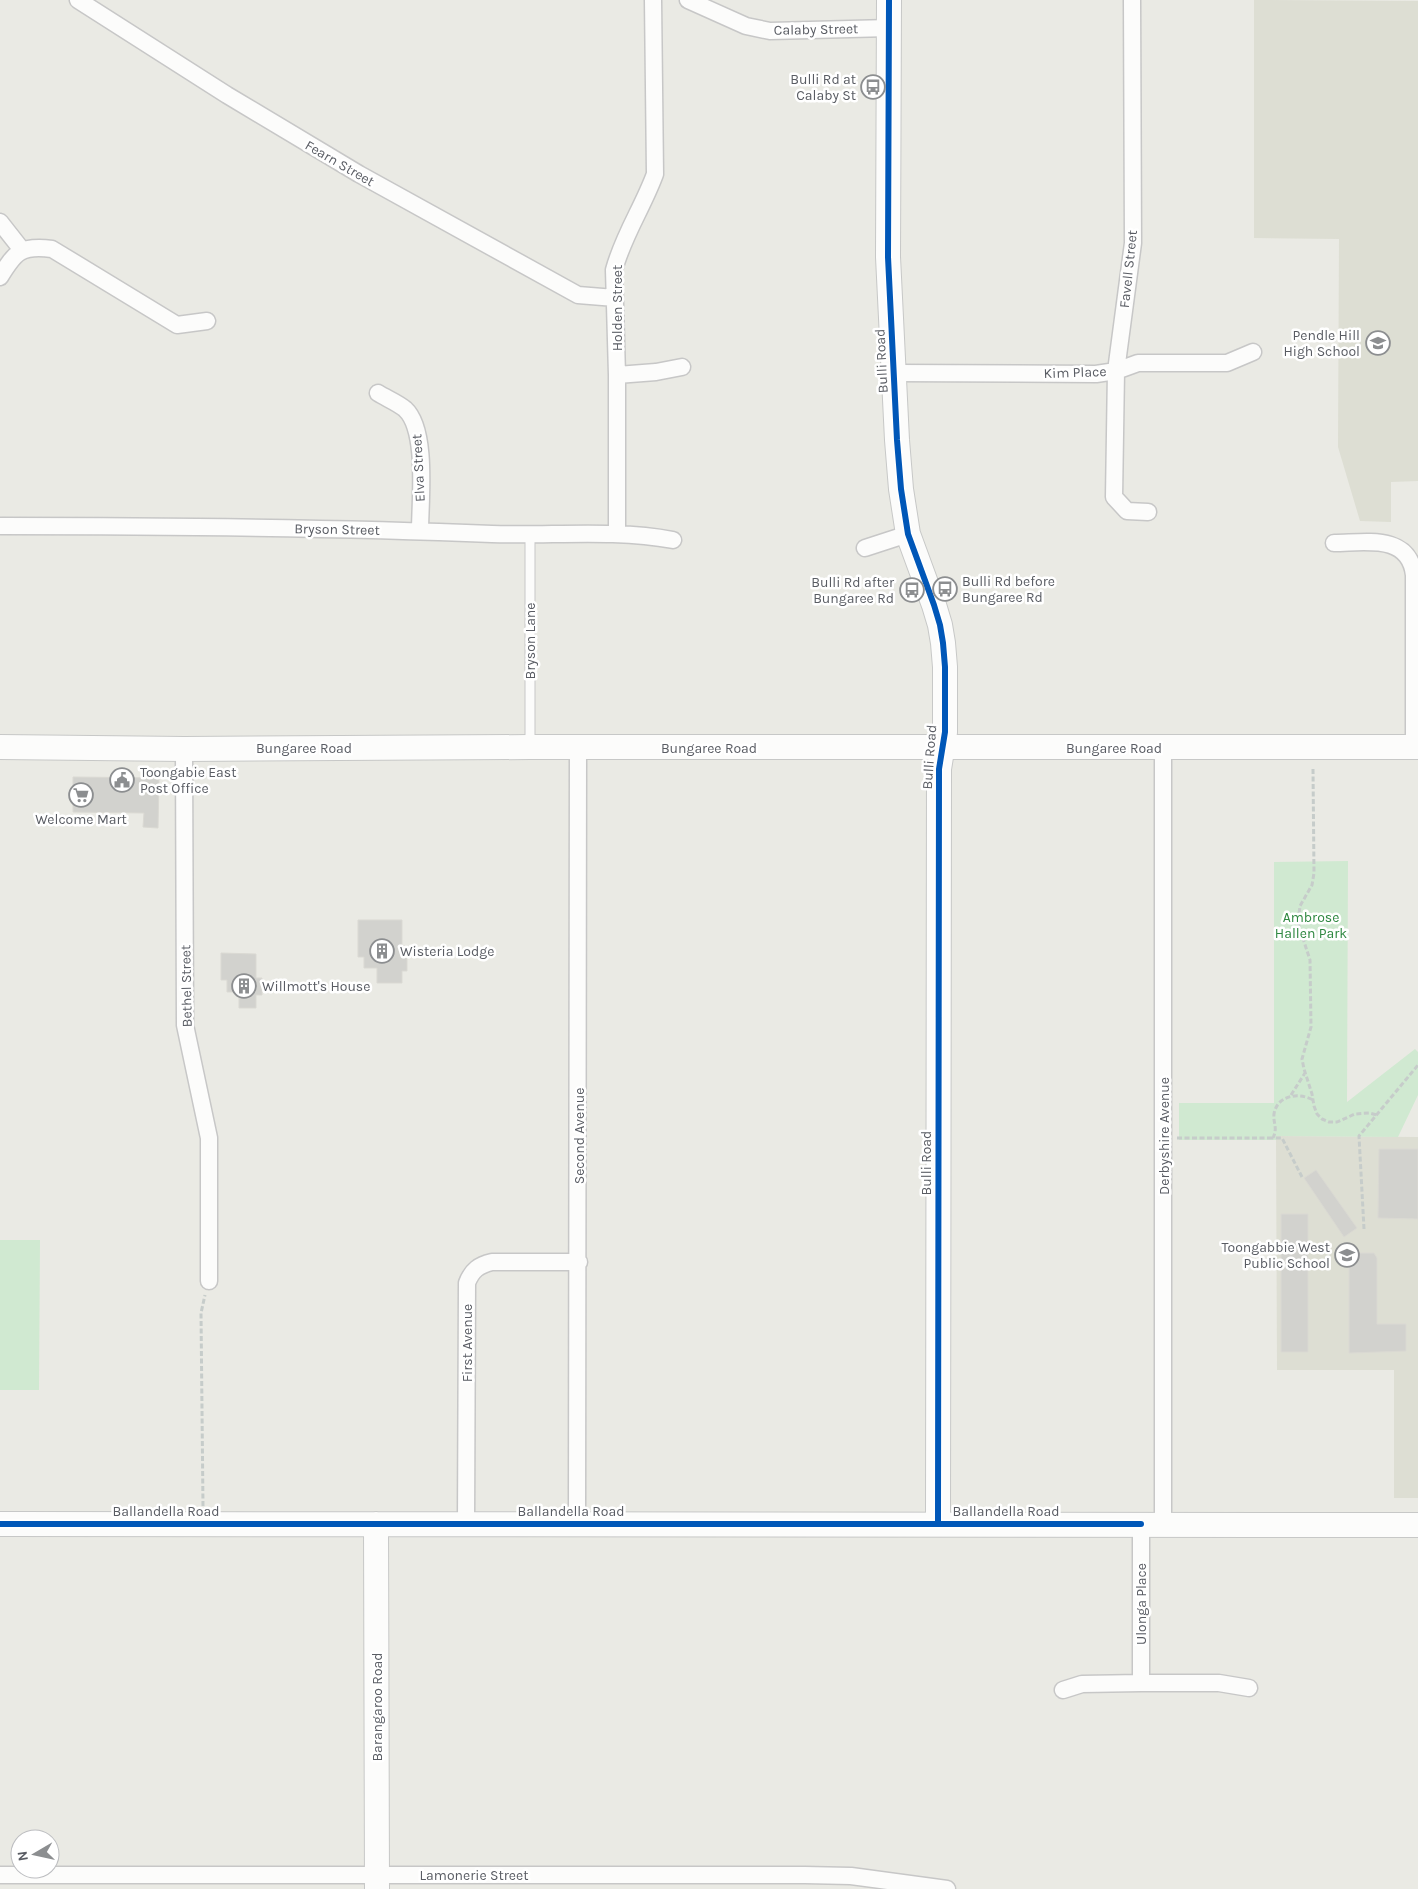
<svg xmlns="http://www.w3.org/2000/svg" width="1418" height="1889" viewBox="0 0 1418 1889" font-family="Karla,sans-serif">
	<rect width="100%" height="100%" fill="#eaeae4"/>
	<path fill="#ddded3" d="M1254,0l164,1v480l-27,1v40l-31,-1 -22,-74 1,-208 -85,-1z
		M1276,1136l142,1v361h-24v-128h-117z"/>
	<path fill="#d0e9d1" d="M1348,861l-1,241 68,-53 3,3v43l-20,42 -121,-1 -1,4h-97v-37h95v-241z
		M0,1240h40l-1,150h-39z"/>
	<path fill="#d2d2ce" stroke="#dad9d3" d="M73,777l86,1 -1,50 -15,-1 1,-14 -71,-1z
		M358,920h44v26h5v25h-5v12h-25v-15h-13v-11h-6z
		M221,953l35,1v24h6v17h-6v13h-17v-16h-12v-12h-6z
		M1379,1149h39v70l-40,-1z
		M1316,1170l41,58 -13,9 -40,-59z
		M1281,1214h27v138h-27z
		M1349,1253h25l3,5v66h29v27l-57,2z"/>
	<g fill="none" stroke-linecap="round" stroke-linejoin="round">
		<g stroke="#c7c7c7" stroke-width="11">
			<path id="lane" d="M530,535v210"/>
		</g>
		<g stroke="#c7c7c7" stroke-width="19">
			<path id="street" d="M78,0l149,95 132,79 219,121 37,3
				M688,0l58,26 24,5 120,-3
				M1132,0l1,243 -17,128 -2,126 13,14 21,1
				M0,222l22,28
				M0,277c15,-25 21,-32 52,-28l125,76 30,-4
				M894,373l202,1 20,-3 22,-8h89l26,-11
				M617,375l39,-3 26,-5
				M378,393c8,5 20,10 27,16 23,21 15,92 15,122
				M0,526c164,0 328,1 492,8 60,2 122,-5 181,6
				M617,534v-159l-3,-105c9,-34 29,-63 41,-96l-2,-174
				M1334,543c30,0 75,-10 80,32v172
				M865,548l43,-14
				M1163,748v776
				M184,749l1,276 24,113v143
				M577,1523l1,-775
				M466,1524l1,-241c5,-13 12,-18 25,-21h87
				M1141,1683v-159
				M1063,1690l19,-6 59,-1h78l30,5
				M0,1875h805l46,1 96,13"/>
		</g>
		<g stroke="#c7c8c7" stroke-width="26">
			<path id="secondary" d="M889,0l-1,257 9,183 4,49 7,45 26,71 6,20 3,18 2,24v65l-6,37 -1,754
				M0,747l184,2 346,-2h888
				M0,1524l1418,1
				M376,1524l1,365"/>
		</g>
		<path stroke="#c6ccca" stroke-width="3" stroke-dasharray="5 2.5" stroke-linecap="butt" d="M1313,769l1,104 -2,12 -12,21 -2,17 12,37 1,67 -9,32 2,10 8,25 2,12 3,8 5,5 7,3h8l18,-8 14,-1 8,2
			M1291,1095l14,-22
			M1177,1138h96
			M1302,1177l-20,-39h-9c5,-11 0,-14 1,-24 3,-19 25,-22 39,-14
			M1364,1229l-5,-93 59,-71
			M203,1506l-2,-193 4,-18"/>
		<use href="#lane" stroke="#fcfcfb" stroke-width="9"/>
		<use href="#street" stroke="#fcfcfb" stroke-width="16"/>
		<use href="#secondary" stroke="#fcfcfb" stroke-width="24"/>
		<g stroke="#fff" stroke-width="9">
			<path id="cycleway" d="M889,0l-1,257 9,183 4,49 7,45 26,71 6,20 3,18 2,24v65l-6,37 -1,754
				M0,1524h1141"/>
		</g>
		<use href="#cycleway" stroke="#0057b8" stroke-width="6"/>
	</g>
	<defs>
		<g id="bus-ring" transform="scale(1.25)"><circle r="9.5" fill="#fff" stroke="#8c8e90" stroke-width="1.5"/><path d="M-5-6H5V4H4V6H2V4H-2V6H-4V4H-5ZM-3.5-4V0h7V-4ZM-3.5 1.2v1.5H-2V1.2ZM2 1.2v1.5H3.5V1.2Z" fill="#8c8e90"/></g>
		<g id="school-ring" transform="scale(1.25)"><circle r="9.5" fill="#fff" stroke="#8c8e90" stroke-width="1.5"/><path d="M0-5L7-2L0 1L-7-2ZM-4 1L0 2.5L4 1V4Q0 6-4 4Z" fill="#8c8e90"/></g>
		<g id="civic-ring" transform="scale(1.25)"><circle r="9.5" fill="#fff" stroke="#8c8e90" stroke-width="1.5"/><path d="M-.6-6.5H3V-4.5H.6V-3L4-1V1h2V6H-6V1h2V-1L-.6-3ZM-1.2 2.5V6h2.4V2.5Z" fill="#8c8e90"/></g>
		<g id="supermarket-ring" transform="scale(1.25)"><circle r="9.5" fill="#fff" stroke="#8c8e90" stroke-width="1.5"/><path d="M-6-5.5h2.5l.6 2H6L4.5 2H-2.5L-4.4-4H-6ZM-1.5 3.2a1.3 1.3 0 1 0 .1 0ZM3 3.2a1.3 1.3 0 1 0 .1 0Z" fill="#8c8e90"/></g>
		<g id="building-ring" transform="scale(1.25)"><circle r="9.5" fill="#fff" stroke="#8c8e90" stroke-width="1.5"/><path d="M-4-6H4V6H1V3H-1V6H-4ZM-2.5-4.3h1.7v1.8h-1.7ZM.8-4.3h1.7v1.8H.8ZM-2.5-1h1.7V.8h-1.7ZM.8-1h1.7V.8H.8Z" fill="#8c8e90"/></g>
	</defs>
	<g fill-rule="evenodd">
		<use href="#bus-ring" x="873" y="87"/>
		<use href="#school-ring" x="1378" y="343"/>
		<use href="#bus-ring" x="945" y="589"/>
		<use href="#bus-ring" x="912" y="590"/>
		<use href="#civic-ring" x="122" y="780"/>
		<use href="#supermarket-ring" x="81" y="795"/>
		<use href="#building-ring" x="382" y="951"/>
		<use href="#building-ring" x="244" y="986"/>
		<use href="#school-ring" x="1347" y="1255"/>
	</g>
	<g text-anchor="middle" stroke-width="5" stroke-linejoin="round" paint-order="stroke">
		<g font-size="14" fill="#595c63" stroke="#fff">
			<text transform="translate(816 29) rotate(-1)" y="5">Calaby Street</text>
			<text transform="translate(340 163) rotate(30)" y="5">Fearn Street</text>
			<text transform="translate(1128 269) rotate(-84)" y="5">Favell Street</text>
			<text transform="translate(617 308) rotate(-90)" y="5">Holden Street</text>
			<text transform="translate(881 361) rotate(-93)" y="5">Bulli Road</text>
			<text transform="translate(1075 372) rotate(-2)" y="5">Kim Place</text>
			<text transform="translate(418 468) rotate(-93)" y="5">Elva Street</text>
			<text transform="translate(337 529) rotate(1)" y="5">Bryson Street</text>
			<text transform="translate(530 641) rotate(-90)" y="5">Bryson Lane</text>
			<text x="304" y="753">Bungaree Road</text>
			<text x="709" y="753">Bungaree Road</text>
			<text x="1114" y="753">Bungaree Road</text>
			<text transform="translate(929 757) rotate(-86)" y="5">Bulli Road</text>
			<text transform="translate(186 986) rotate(-91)" y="5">Bethel Street</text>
			<text transform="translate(579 1136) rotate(-90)" y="5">Second Avenue</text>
			<text transform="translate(1164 1136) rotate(-90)" y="5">Derbyshire Avenue</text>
			<text transform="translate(926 1163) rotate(-90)" y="5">Bulli Road</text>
			<text transform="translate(467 1343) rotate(-90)" y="5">First Avenue</text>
			<text x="166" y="1516">Ballandella Road</text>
			<text x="571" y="1516">Ballandella Road</text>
			<text x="1006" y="1516">Ballandella Road</text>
			<text transform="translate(1141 1604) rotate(-90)" y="5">Ulonga Place</text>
			<text transform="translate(377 1707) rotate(-90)" y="5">Barangaroo Road</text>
			<text x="474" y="1880">Lamonerie Street</text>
		</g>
		<g font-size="14" fill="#595c63" stroke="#fff" text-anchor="end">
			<text x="856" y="84">Bulli Rd at<tspan x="856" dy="16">Calaby St</tspan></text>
			<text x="1360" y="340">Pendle Hill<tspan x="1360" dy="16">High School</tspan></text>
			<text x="962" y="586" text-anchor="start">Bulli Rd before<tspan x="962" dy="16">Bungaree Rd</tspan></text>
			<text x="894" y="587">Bulli Rd after<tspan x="894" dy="16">Bungaree Rd</tspan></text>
			<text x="140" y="777" text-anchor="start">Toongabie East<tspan x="140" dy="16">Post Office</tspan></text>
			<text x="81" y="824" text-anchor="middle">Welcome Mart</text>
			<text x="400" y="956" text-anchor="start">Wisteria Lodge</text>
			<text x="262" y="991" text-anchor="start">Willmott's House</text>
			<text x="1330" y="1252">Toongabbie West<tspan x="1330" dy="16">Public School</tspan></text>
		</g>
		<g font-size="14" fill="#2d873f" stroke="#fff">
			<text x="1311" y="922">Ambrose<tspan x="1311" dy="16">Hallen Park</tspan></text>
		</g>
	</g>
	<g transform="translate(35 1854) rotate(261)"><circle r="24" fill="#ffffff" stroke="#bdbec1"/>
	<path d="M0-4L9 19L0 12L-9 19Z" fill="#8c8e90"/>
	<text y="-8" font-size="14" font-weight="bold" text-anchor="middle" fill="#595c63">N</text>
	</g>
</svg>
